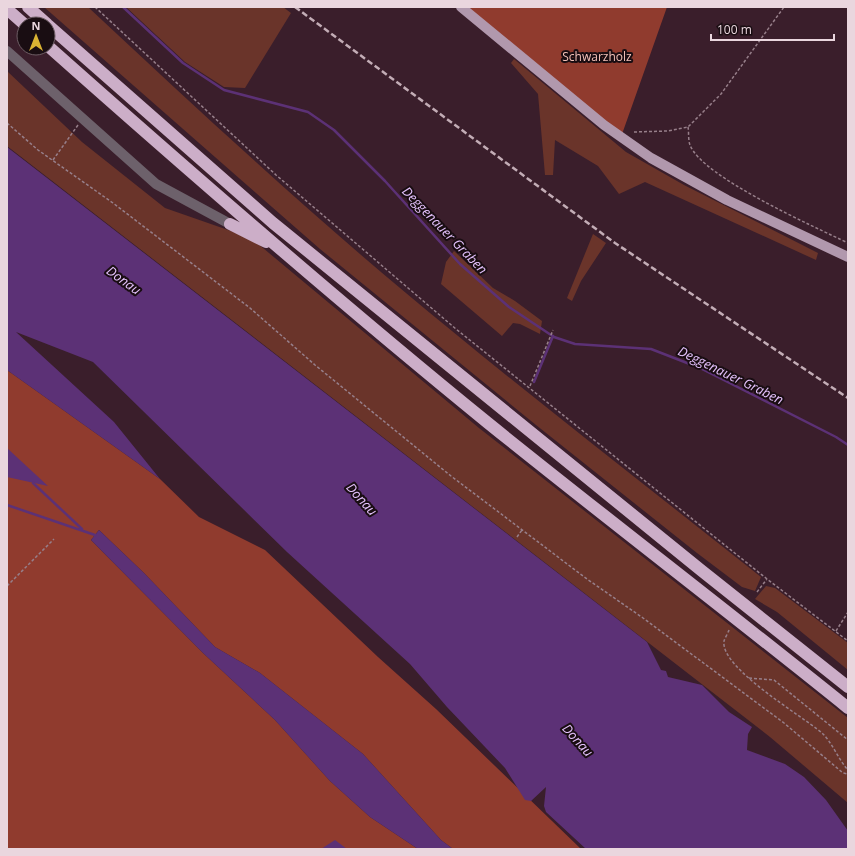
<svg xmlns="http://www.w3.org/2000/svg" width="855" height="856" viewBox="0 0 855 856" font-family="'Open Sans',sans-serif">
	<rect width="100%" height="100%" fill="#3a1e2b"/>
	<path fill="#6a342a" d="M44,7h44c119,111 238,222 364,324 102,84 206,164 309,246l-6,14 -13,-4 -45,-34 -161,-128 -216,-176z
		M126,7h157l8,6 -46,75 -21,-1 -39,-25z
		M514,59l112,93 58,33 134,68 -2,7 -171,-78 -26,12 -21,-28 -43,-26 -2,35h-8l-7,-81 -27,-31z
		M7,71l75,71 83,66 86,30 228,190 369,290v85l-78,-66 -763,-591z
		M593,234l13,9 -25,38 -9,20 -5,-3z
		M454,251l39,37 22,13 27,20 -2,13 -20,-10 -7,-1 -11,13 -61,-52 5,-22z
		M766,586l9,2 73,55v27l-71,-58 -22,-13z"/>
	<path fill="#903b2e" d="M461,7h206l-46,130z
		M7,370l153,109 39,38 66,33 113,107 58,52 145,140h-128l-12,-9 -78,-86 -103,-81 -45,-26 -71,-74 -45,-43 -8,10 112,113 72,67 55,61 40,36 48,32h-411z"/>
	<path fill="#5c3176" d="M7,147l640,495 14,28 5,1 2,6 34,8 27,27 23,15 -4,7 -1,16 38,14 19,13 22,23 22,31v18h-262l-40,-37 -2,-6 2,-19 -15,14 -6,-1 -20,-32 -58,-61 -37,-43 -123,-112 -194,-190 -77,-30 98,90 46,57 -153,-109z
		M7,448l41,38 -41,-9z
		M99,530l45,43 71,74 45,26 103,81 78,86 12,9h-35l-48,-32 -40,-36 -55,-61 -72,-67 -112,-113z
		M335,840l12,9h-26z"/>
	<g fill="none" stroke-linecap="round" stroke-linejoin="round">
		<path stroke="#5c3176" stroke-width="2.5" d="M123,7l60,56 41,27 84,22 26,18 51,51 75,83 49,43 45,30 21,7 76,5 49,19 136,69 12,8
			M534,382l19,-46
			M33,483l49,46
			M7,505l88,30"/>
		<path stroke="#977f8a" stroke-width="1.5" stroke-dasharray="3 2" stroke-linecap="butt" d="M95,7l181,168 180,154 311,250 81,62
			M7,123l31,27 75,53 137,105 65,57 136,111 136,103 56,39 141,105 59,50 5,1
			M688,127c1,5 0,13 2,18 12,32 125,82 158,98
			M634,132l34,-1 20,-4 33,-33 63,-87
			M53,160l25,-35
			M530,386l23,-56
			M517,537l5,-7
			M7,586l47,-47
			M757,592l10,-13
			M729,630c-1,3 -4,8 -5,11 -4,27 77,74 98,92 10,9 16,26 26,37
			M836,631l12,-19
			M749,678l25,2 74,60"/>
		<path stroke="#6d616b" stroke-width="10" d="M7,51l149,133 74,40"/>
		<path stroke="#b198ad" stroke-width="10" d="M461,7l143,118 47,33 76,42 121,57"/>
		<path stroke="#ccaec8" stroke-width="12" d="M28,7l19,17
			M7,9l17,15
			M48,25l225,198 429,348 146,116
			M48,46c144,128 290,255 440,377 119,96 241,189 360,285
			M230,224l36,18"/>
		<path stroke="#c3adb6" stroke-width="2.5" stroke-dasharray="6 3" stroke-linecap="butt" d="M295,7l320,236 233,155"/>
	</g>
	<g text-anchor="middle" stroke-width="4" stroke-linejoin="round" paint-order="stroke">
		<g font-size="12" fill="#f4c2b9" stroke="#190d12">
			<text x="597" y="61">Schwarzholz</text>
		</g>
		<g font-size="13" font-style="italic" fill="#e5c2fd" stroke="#190d12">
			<text transform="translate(445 230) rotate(46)" y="5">Deggenauer Graben</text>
			<text transform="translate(124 280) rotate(36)" y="5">Donau</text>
			<text transform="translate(731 375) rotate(26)" y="5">Deggenauer Graben</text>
			<text transform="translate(362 499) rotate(48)" y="5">Donau</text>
			<text transform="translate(578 740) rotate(48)" y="5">Donau</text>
		</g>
	</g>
	<rect width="855" height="856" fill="none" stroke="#ead6de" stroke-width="16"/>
	<g transform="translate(36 36)"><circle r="19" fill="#190d12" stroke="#6d5d64"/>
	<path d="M0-3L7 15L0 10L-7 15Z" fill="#dab333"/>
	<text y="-6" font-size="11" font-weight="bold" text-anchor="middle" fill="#ead6de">N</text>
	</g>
	<path d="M711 34v6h123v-6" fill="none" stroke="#ead6de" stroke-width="2"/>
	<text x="717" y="34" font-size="12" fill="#ead6de" stroke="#190d12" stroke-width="3" paint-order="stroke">100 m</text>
</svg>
